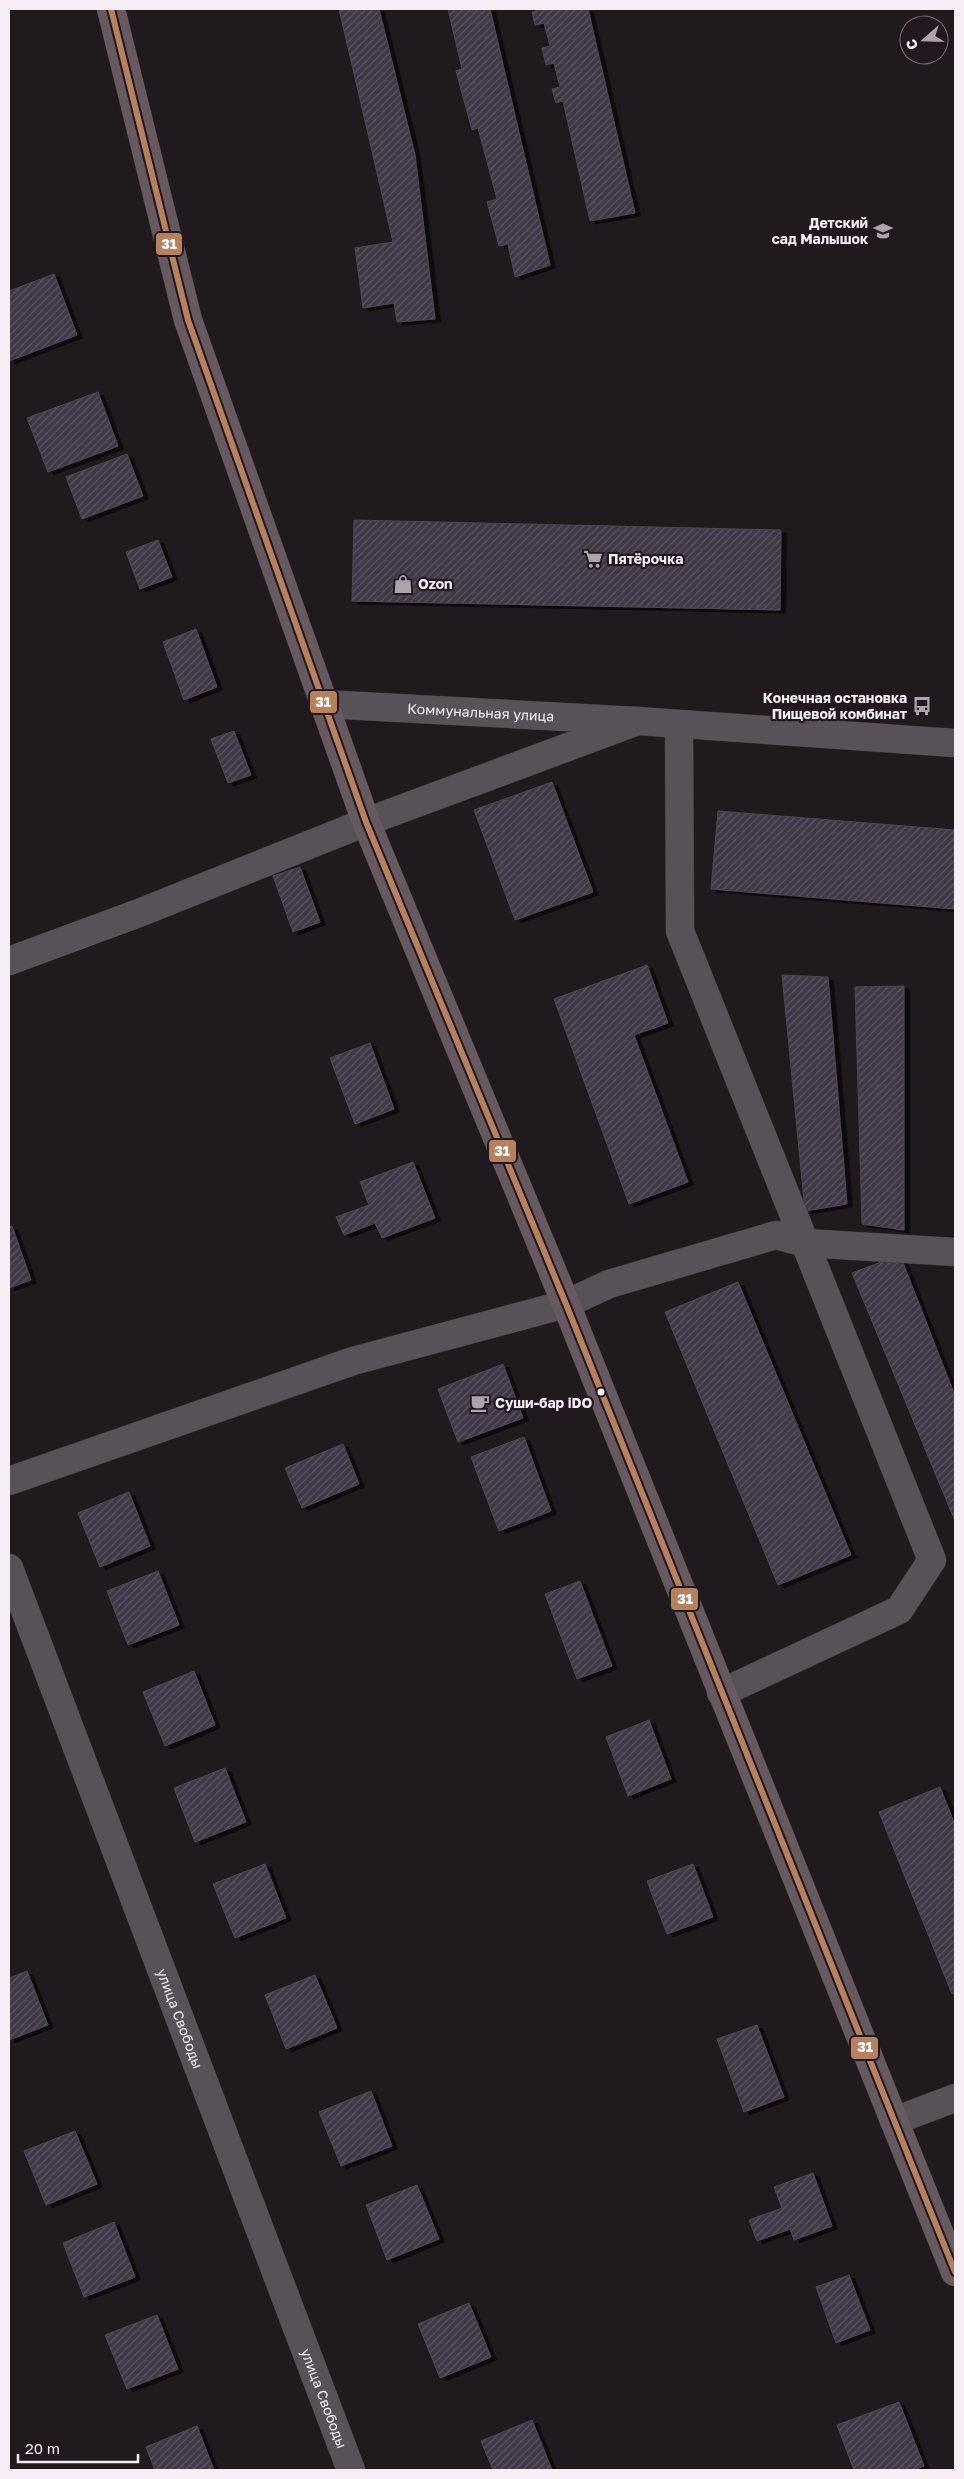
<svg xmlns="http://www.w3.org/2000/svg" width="964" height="2479" viewBox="0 0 964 2479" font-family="'Golos Text',sans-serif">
	<defs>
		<pattern id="building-hatch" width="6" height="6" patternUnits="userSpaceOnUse" patternTransform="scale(1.25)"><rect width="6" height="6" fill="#403846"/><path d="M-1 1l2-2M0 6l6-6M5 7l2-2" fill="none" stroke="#5c5561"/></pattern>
		<filter id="shadow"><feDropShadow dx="5.5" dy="3" stdDeviation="0" flood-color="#0009"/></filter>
	</defs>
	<rect width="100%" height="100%" fill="#201a1f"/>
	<path fill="url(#building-hatch)" stroke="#4c484d" filter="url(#shadow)" d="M339,9h40l36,146 20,164 -38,3 -3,-19 -31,5 -8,-60 38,-6z
		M448,9h42l60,256 -35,12 -7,-33 -9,2 -12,-44 10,-3 -19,-71 -6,2 -16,-59 6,-2z
		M543,9h45l47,204 -45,8 -27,-120 -7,2 -4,-14 8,-2 -6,-24 -8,2 -4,-17 8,-2 -6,-23 -9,2 -3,-13z
		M54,274l23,61 -68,26v-70z
		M98,392l20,54 -70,26 -21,-54z
		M127,454l16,42 -61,23 -16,-42z
		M354,520l427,10 -1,80 -428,-9z
		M158,540l14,37 -32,12 -14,-37z
		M196,629l21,58 -33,13 -21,-58z
		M234,731l17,44 -23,8 -17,-44z
		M552,782l41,110 -78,28 -41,-110z
		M718,811l237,19v79l-244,-20z
		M300,867l20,55 -27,10 -20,-56z
		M647,965l21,58 -34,12 54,147 -59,22 -75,-205z
		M782,975l46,2 19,227 -42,7z
		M904,986v244l-42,-6 -7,-237z
		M370,1043l24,66 -39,15 -25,-66z
		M413,1162l22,56 -53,20 -7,-15 -31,12 -8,-18 33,-12 -9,-23z
		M12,1226l19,54 -22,8v-61z
		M900,1255l55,141v125l-103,-248z
		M738,1282l113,273 -73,30 -113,-273z
		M503,1364l20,54 -65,24 -20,-53z
		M524,1437l27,74 -52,20 -28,-74z
		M343,1444l16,40 -57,24 -17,-40z
		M129,1492l21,54 -50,21 -22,-54z
		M158,1571l21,54 -51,20 -21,-54z
		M580,1581l32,85 -35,13 -32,-85z
		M194,1671l21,54 -50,21 -22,-54z
		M649,1720l22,59 -43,17 -22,-59z
		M225,1768l21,54 -51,20 -21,-54z
		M940,1787l15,38v168l-3,1 -73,-182z
		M265,1864l21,54 -51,20 -22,-54z
		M693,1864l20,53 -46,17 -20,-53z
		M27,1971l21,54 -39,15v-62z
		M315,1975l22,53 -51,21 -21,-54z
		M757,2025l27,72 -40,15 -27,-73z
		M371,2091l21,55 -51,20 -22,-54z
		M75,2131l22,53 -51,21 -22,-54z
		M813,2173l19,53 -38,14 -4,-11 -33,12 -8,-21 33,-12 -8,-21z
		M417,2185l22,54 -52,21 -21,-55z
		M114,2222l21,55 -51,20 -21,-54z
		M849,2275l21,55 -34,13 -20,-56z
		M469,2303l22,54 -51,21 -22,-54z
		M157,2315l21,54 -51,20 -22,-54z
		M899,2402l25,64 -10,4h-60l-17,-45z
		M532,2420l20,50h-59l-12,-29z
		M197,2426l17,44h-59l-9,-23z"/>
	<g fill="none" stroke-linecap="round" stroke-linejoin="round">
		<g stroke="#3c373c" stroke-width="29">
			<g id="minor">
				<path id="s1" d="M323,704l315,17 317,22"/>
				<path d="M679,724l1,207 252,629 -33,50 -178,83"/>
				<path d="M9,961l130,-48 227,-91 272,-101"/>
				<path d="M9,1481l344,-120 213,-57 43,-20 167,-49 29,8 150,9"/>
				<path id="s2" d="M9,1568l342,902"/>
				<path d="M894,2121l61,-23"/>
			</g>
		</g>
		<g stroke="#3c373c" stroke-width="29">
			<path id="major" d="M111,9l77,311 178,502 200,482 389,968"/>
		</g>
		<use href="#minor" stroke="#575257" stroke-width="28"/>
		<use href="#major" stroke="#665960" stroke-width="28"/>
		<g stroke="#231721" stroke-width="10">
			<path id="bus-1" d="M111,9l77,311 178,502 200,482 389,968"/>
		</g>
		<use href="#bus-1" stroke="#b6815c" stroke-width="6"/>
	</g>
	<defs>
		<g id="school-bare" transform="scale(1.5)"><path d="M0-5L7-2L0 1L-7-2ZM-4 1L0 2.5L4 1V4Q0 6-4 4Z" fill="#aca4aa" stroke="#231721" stroke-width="2.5" paint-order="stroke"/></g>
		<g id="supermarket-bare" transform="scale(1.5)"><path d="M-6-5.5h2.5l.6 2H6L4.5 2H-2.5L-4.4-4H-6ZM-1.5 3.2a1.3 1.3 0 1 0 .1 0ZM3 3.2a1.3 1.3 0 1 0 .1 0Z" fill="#aca4aa" stroke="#231721" stroke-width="2.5" paint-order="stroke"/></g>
		<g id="shop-bare" transform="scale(1.5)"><path d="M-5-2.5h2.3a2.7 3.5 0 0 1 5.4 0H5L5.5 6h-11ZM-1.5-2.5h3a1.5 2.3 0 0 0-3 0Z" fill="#aca4aa" stroke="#231721" stroke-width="2.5" paint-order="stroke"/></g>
		<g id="bus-bare" transform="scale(1.5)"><path d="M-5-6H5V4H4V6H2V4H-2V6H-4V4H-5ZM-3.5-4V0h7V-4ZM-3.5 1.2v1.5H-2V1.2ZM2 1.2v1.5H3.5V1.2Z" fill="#aca4aa" stroke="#231721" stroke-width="2.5" paint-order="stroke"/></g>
		<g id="cafe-bare" transform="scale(1.5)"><path d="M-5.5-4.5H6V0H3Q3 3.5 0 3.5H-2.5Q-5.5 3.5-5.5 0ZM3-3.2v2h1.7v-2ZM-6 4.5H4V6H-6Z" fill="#aca4aa" stroke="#231721" stroke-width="2.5" paint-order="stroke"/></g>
	</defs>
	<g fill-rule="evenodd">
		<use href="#school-bare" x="883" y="231"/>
		<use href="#supermarket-bare" x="593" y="559"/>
		<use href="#shop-bare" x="403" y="584"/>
		<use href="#bus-bare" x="922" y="706"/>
		<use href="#cafe-bare" x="480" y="1403"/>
	</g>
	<circle fill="#f7eef5" stroke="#231721" stroke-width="2" cx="601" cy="1392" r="4.5"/>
	<g text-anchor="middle" stroke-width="4.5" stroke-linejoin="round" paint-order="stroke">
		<g font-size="14" font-weight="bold" fill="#f7eef5" stroke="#231721" text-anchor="start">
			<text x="868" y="228" text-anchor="end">Детский<tspan x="868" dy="16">сад Малышок</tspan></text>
			<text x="608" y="564">Пятёрочка</text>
			<text x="418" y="589">Ozon</text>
			<text x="907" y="703" text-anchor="end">Конечная остановка<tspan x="907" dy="16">Пищевой комбинат</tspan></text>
			<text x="495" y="1408">Суши-бар iDO</text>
		</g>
		<g font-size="14" fill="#f7eef5" stroke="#231721">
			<text dy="5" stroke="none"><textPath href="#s1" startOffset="158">Коммунальная улица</textPath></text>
			<text dy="5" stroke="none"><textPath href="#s2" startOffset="482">улица Свободы</textPath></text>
			<text dy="5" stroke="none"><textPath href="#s2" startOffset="888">улица Свободы</textPath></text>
		</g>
	</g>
	<g stroke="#231721" stroke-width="2">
		<rect x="155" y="232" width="28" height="24" rx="5" fill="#b6815c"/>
		<rect x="309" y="690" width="29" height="24" rx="5" fill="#b6815c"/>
		<rect x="488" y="1139" width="29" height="24" rx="5" fill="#b6815c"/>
		<rect x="670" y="1587" width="29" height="24" rx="5" fill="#b6815c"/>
		<rect x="850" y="2036" width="29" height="24" rx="5" fill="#b6815c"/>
	</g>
	<g font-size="14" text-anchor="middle" font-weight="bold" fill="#fff">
		<text x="169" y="249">31</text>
		<text x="323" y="707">31</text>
		<text x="502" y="1156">31</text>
		<text x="685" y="1604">31</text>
		<text x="865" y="2052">31</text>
	</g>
	<rect width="964" height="2479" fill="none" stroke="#f7eef5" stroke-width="20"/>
	<g transform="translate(924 40) rotate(250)"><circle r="24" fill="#231721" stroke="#786d76"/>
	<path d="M0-4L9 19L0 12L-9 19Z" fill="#aca4aa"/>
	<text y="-8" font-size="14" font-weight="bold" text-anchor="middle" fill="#f7eef5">С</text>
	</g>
	<path d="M18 2454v8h120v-8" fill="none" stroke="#f7eef5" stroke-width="2.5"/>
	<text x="25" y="2454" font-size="15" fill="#f7eef5" stroke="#231721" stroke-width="4" paint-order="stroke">20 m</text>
</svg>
